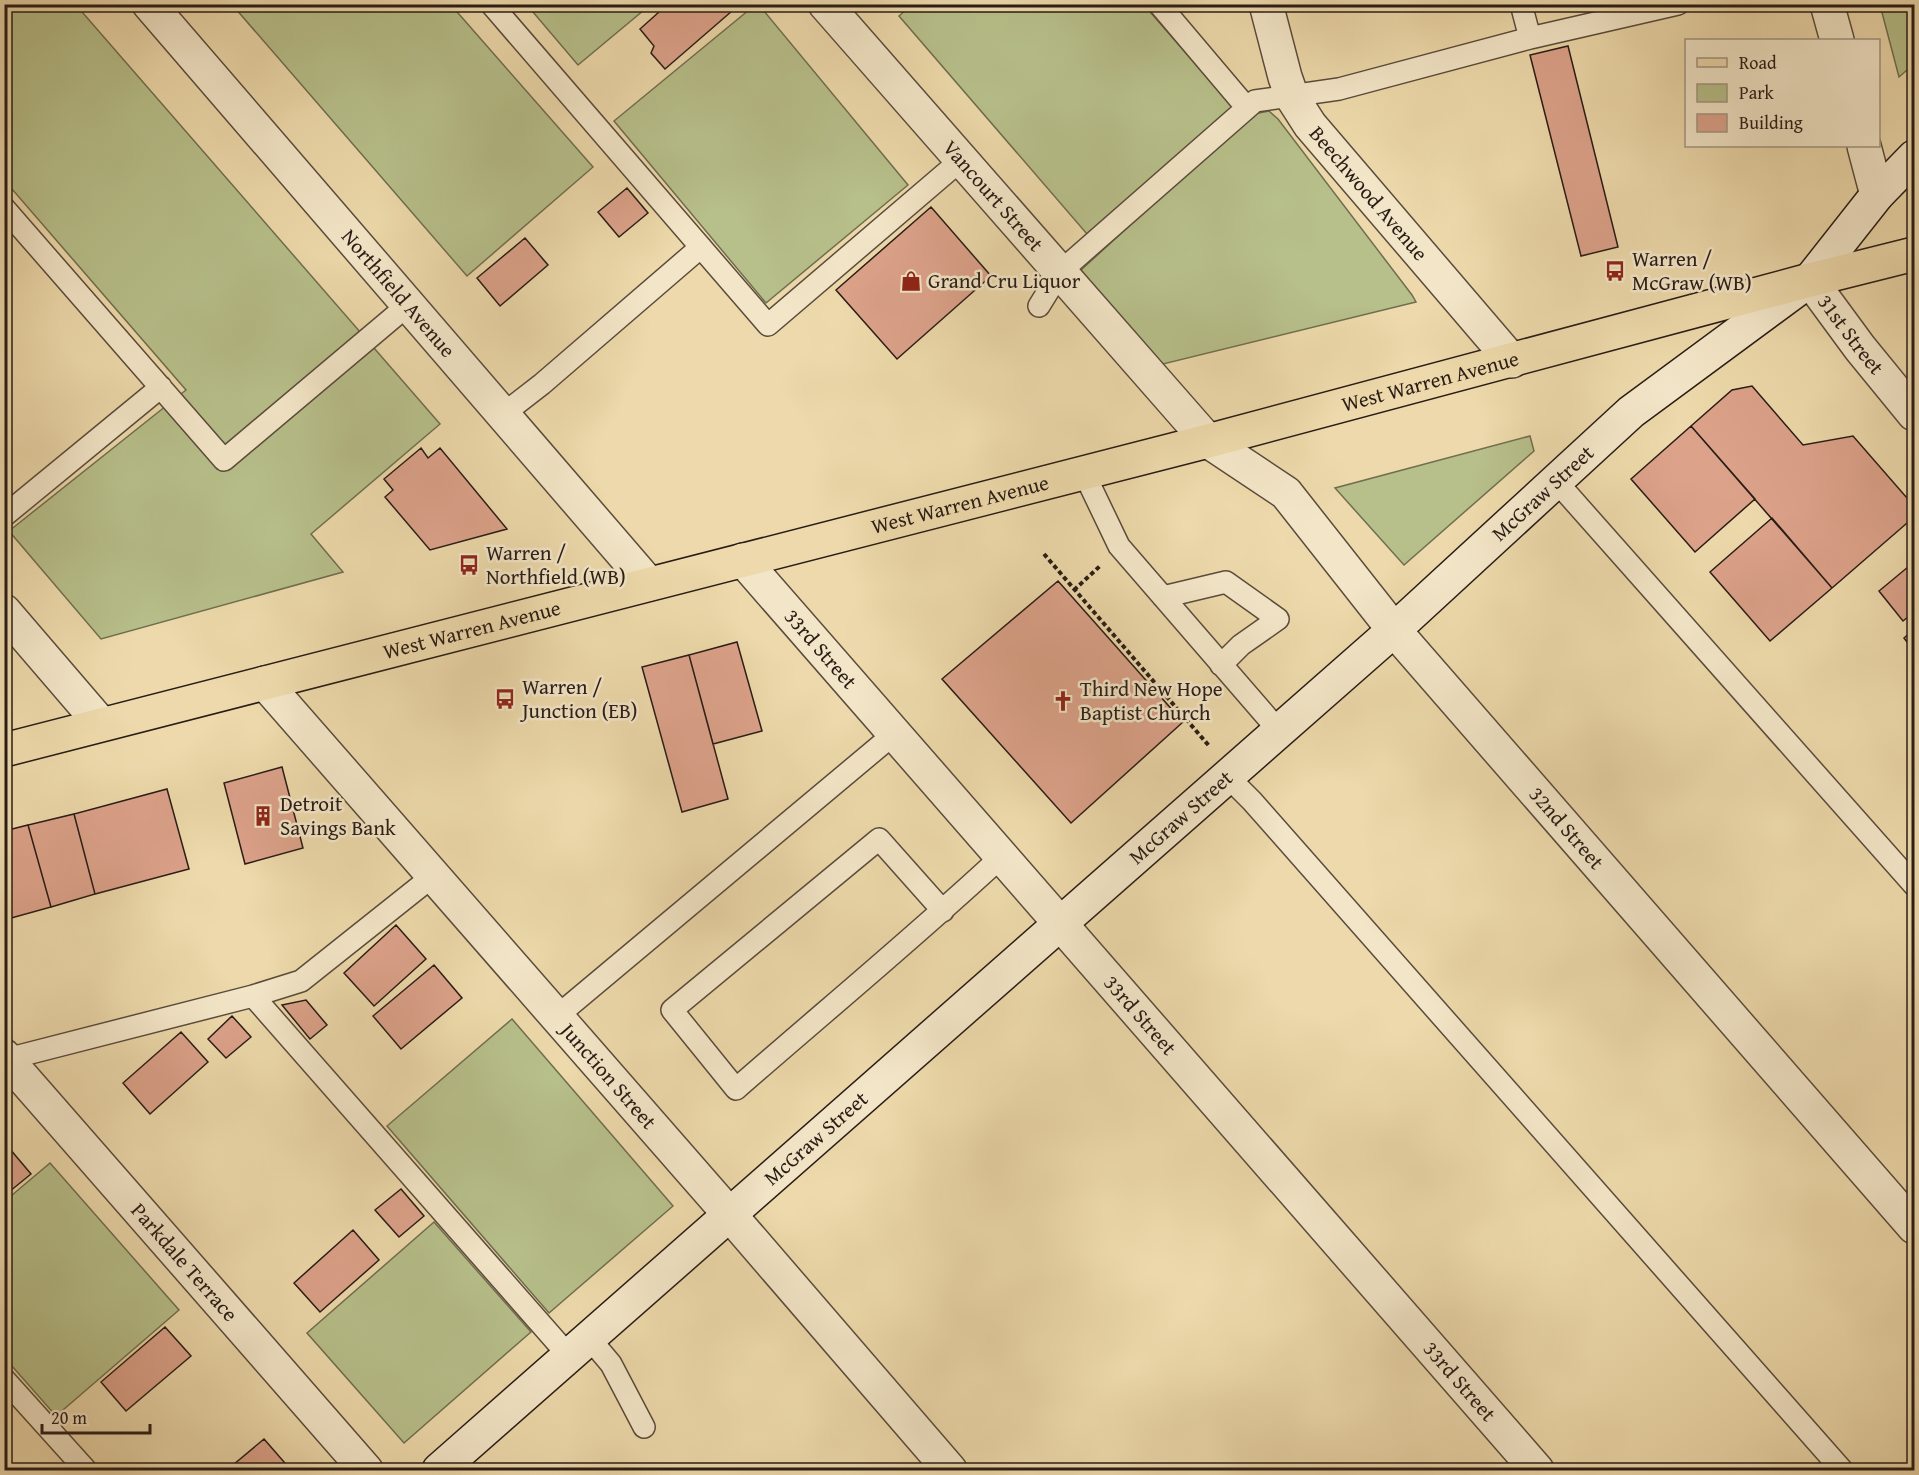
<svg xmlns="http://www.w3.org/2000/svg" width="1919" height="1475" viewBox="0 0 1919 1475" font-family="'Gentium Book Plus',serif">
	<rect width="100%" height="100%" fill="#edd9ab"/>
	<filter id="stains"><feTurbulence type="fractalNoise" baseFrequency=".00333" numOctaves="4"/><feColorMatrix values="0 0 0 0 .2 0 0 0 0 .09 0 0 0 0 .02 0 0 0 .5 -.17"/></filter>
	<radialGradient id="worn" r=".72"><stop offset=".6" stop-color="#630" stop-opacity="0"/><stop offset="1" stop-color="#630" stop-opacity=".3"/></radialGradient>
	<path fill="#b7bf8a" stroke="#706e50" stroke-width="1.5" d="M239,4l212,1 142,162 -126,109 -232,-268z
		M912,4l232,1 90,103 -147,126 -188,-218z
		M4,5h72l364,419 -129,110 32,38 -242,67 -92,-108 177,-141 -181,-209z
		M527,5h123l-72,60z
		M755,5h4l149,180 -142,118 -152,-182z
		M1880,5h34v59l-15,13z
		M1269,111l9,8 134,176 4,7 -257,63 -78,-95 165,-151 8,-5z
		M1530,436l4,15 -130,114 -69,-77z
		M512,1019l161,187 -124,107 -162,-187z
		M50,1163l129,147 -123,106 -52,-59 1,-156z
		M434,1222l97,110 -127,111 -97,-110z"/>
	<path fill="#dca28a" stroke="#291c16" stroke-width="1.5" d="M668,4h58l6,7 -67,58 -14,-16 3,-7 -14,-17z
		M1568,46l50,201 -37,9 -51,-201z
		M627,188l21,25 -29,24 -21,-25z
		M931,207l60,69 -94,83 -61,-69z
		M525,238l23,27 -48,41 -23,-28z
		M1752,386l51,59 50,-9 61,70v11l-82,71 -141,-162 41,-36z
		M1691,426l64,73 -60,53 -64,-73z
		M421,448l7,10 12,-10 67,81 -77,21 -45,-53 8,-7 -9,-11z
		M1772,518l60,70 -62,53 -60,-69z
		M1914,562v50l-11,9 -24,-30z
		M1058,581l125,141 -112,101 -129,-144z
		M1914,629v22l-10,-13z
		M737,642l25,89 -49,13 -24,-89z
		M689,655l39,144 -46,13 -40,-145z
		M282,767l21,81 -58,16 -21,-81z
		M167,789l22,80 -94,25 -21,-80z
		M74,814l21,80 -44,13 -23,-82z
		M28,825l23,82 -47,13v-89z
		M396,925l30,34 -52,47 -30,-33z
		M434,965l28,33 -61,51 -28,-33z
		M306,1000l21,25 -17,14 -28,-34z
		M232,1016l19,21 -25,21 -18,-19z
		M181,1032l27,30 -58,52 -27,-31z
		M4,1142l27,32 -27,22z
		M401,1189l23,27 -25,21 -24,-27z
		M353,1230l26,30 -59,52 -26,-29z
		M165,1327l26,29 -65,55 -25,-29z
		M264,1439l27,31h-64z"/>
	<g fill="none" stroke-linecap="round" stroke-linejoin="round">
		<g stroke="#5a4b3b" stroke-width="24">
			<path id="lane" d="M491,4l277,321 193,-165
				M1159,4l88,104
				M1521,4l9,34
				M4,208l220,252 184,-155
				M1039,306l21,-34 195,-171 84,-12 191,-51 148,-34
				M502,415l40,-31 159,-137
				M1084,473l35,73 160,185
				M1556,481l358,404
				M4,516l157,-129
				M1163,597l63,-15 52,37 -37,26 -20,20
				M1228,777l24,24 590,669
				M943,911l-64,-72 -207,171 64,79c88,-77 179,-152 265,-232
				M253,996l316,360
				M556,1017l338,-283
				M7,1059l246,-63 48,-15 132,-105
				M590,1339l21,25 33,63
				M4,1379l82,91"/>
		</g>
		<g stroke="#5a4b3b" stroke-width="36">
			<g id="street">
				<path id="s1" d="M149,4l500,580"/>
				<path id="s2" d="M825,4l383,437 78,52 108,137 520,597"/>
				<path id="s3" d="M1266,4l19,73 7,20 18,28 202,236"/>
				<path d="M1827,4l10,36"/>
				<path d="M1864,146l13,49"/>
				<path id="s4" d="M1810,280l50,68 54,66"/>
				<path id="s5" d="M743,560l794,910"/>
				<path d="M4,611l97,113"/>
				<path id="s6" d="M265,683l465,532 220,255"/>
				<path id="s7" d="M4,1056l362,414"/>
			</g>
		</g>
		<g stroke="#291c16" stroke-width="36">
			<g id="secondary">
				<path id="s8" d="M439,1470l955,-840 237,-218 179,-132 67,-85 37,-38"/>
			</g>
		</g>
		<g stroke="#291c16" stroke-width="36">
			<g id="primary">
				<path id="s9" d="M4,750l1204,-309 602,-161 104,-26"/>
			</g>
		</g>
		<path stroke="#291c16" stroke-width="4" stroke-dasharray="4.5 3" stroke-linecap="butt" d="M1044,554l166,193
			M1074,590l26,-24"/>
		<use href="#lane" stroke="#f3e6c8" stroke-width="21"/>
		<use href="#street" stroke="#f3e6c8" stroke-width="33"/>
		<use href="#secondary" stroke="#f3e6c8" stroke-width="33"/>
		<use href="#primary" stroke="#edd9ab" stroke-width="33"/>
	</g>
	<defs>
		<g id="bus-bare" transform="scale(1.62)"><path d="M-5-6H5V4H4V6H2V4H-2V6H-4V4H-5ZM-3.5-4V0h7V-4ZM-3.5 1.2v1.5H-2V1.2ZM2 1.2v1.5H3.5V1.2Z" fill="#8f2418" stroke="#f3e6c8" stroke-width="2.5" paint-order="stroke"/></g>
		<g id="shop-bare" transform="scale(1.62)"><path d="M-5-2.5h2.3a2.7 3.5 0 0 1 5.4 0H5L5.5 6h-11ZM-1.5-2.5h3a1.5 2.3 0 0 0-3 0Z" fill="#8f2418" stroke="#f3e6c8" stroke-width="2.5" paint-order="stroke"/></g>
		<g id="church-bare" transform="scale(1.62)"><path d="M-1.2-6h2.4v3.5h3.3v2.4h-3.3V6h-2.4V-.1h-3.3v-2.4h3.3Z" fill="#8f2418" stroke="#f3e6c8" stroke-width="2.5" paint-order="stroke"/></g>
		<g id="building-bare" transform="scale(1.62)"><path d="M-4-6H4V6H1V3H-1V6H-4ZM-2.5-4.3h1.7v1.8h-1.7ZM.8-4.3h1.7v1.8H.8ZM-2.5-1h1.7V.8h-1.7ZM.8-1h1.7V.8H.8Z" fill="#8f2418" stroke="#f3e6c8" stroke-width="2.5" paint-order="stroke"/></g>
	</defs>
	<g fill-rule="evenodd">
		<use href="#bus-bare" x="1615" y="271"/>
		<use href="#shop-bare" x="911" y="281"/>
		<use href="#bus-bare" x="469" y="565"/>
		<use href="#bus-bare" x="505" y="699"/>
		<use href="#church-bare" x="1063" y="701"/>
		<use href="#building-bare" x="263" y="816"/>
	</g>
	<g text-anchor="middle" stroke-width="5" stroke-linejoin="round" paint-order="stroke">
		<g font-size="21" fill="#291c16" stroke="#f3e6c8">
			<text dy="7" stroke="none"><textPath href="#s3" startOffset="220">Beechwood Avenue</textPath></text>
			<text dy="7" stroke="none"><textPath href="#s2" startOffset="255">Vancourt Street</textPath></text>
			<text dy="7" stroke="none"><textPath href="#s1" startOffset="382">Northfield Avenue</textPath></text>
			<text dy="7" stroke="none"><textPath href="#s4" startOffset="68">31st Street</textPath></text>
			<text dy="7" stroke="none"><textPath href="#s9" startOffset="1473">West Warren Avenue</textPath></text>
			<text dy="7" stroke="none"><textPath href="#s8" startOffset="1474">McGraw Street</textPath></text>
			<text dy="7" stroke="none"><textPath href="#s9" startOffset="987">West Warren Avenue</textPath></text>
			<text dy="7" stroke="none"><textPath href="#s9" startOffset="483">West Warren Avenue</textPath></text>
			<text dy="7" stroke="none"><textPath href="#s5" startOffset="118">33rd Street</textPath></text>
			<text dy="7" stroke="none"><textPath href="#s8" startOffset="988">McGraw Street</textPath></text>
			<text dy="7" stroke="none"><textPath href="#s2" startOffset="1112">32nd Street</textPath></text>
			<text dy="7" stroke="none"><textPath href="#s5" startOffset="604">33rd Street</textPath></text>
			<text dy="7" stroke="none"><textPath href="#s6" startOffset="522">Junction Street</textPath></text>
			<text dy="7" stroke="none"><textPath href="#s8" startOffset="502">McGraw Street</textPath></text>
			<text dy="7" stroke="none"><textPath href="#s7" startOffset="274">Parkdale Terrace</textPath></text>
			<text dy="7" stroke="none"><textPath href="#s5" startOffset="1090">33rd Street</textPath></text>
		</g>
		<g font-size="21" fill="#291c16" stroke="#f3e6c8" text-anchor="start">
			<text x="1632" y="266">Warren /<tspan x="1632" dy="24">McGraw (WB)</tspan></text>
			<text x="928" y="288">Grand Cru Liquor</text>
			<text x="486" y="560">Warren /<tspan x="486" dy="24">Northfield (WB)</tspan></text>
			<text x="522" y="694">Warren /<tspan x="522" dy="24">Junction (EB)</tspan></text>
			<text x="1080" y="696">Third New Hope<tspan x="1080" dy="24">Baptist Church</tspan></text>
			<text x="280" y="811">Detroit<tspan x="280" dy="24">Savings Bank</tspan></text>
		</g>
	</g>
	<rect width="1919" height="1475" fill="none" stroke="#edd9ab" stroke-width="24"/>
	<rect x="6" y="6" width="1907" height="1463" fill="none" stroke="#291c16" stroke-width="3"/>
	<rect x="12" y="12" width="1895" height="1451" fill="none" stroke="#291c16" stroke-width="1.5"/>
	<rect x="1685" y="39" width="195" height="108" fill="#f3e6c8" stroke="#a29581" stroke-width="1.5"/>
	<rect x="1697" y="58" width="30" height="9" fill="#edd9ab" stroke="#a29581" stroke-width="1.5"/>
	<text x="1739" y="69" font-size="18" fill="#291c16">Road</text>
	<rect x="1697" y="84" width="30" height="18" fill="#b7bf8a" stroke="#a29581" stroke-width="1.5"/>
	<text x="1739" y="99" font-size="18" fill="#291c16">Park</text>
	<rect x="1697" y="114" width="30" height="18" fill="#dca28a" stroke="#a29581" stroke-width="1.5"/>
	<text x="1739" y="129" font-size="18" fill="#291c16">Building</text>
	<path d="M42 1424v9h108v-9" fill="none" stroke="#291c16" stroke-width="3"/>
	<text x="51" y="1424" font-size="18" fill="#291c16" stroke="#f3e6c8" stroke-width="4.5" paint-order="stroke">20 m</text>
	<rect width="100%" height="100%" filter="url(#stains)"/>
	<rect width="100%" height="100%" fill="url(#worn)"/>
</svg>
